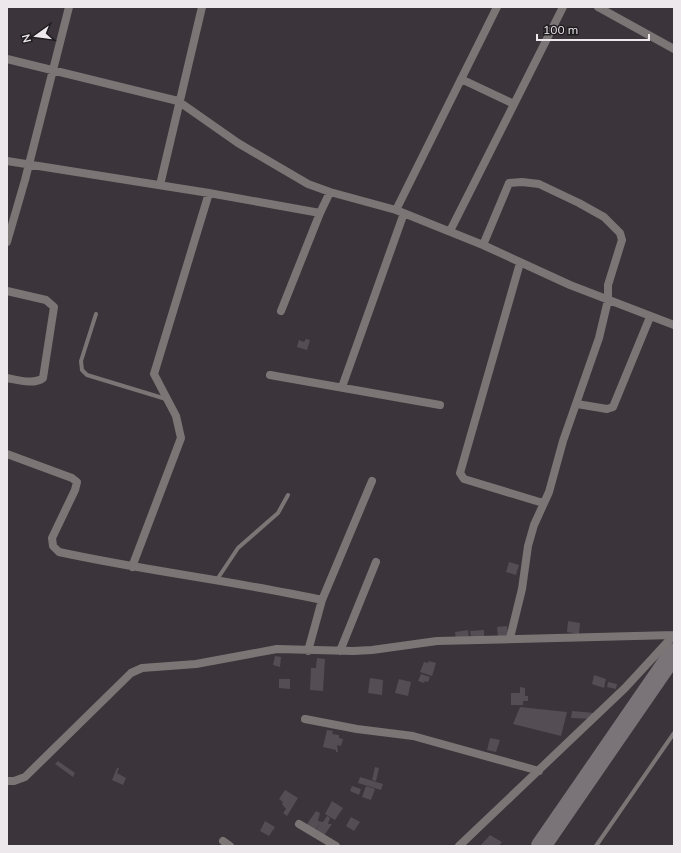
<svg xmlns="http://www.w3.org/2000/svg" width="681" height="853" viewBox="0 0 681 853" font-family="Mulish,sans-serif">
	<rect width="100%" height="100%" fill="#3b343a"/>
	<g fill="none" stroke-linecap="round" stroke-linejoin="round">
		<path stroke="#7a7479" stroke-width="20" d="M541,846l133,-193"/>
	</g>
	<path fill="#544d53" d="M306,339l4,1 -3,10 -10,-3 2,-7 5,2z
		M509,562l10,3 -3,10 -10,-3z
		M568,621l12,2 -1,11 -12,-2z
		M507,626l1,10 -10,1 -1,-10z
		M468,630l1,7 -13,2 -1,-7z
		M484,630v7h-13l-1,-6z
		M275,656l6,1 -1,10 -7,-2z
		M317,658l8,1 -2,32 -13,-1 1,-22h5z
		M429,661l7,2 -4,13 -12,-4 4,-10 4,1z
		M421,674l9,3 -2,5 -3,-1 -1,2 -6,-2z
		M594,675l12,4 -2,9 -12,-4z
		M370,678l13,2 -1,15 -14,-2z
		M279,679h11v10l-11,-1z
		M399,679l12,3 -3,14 -13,-3z
		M608,682l9,2 -1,5 -9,-2z
		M520,687l5,1v8h3v5h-5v4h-12v-12h9z
		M520,707l47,5 -6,24 -48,-12z
		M572,711l23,2v6l-24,-1z
		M327,730l6,1 -1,3 7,1v3l4,1 -2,7 -4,-1 1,7h-2v-2l-13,-3z
		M490,738l10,2 -4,12 -9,-2z
		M58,761l17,12 -2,4 -18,-13z
		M375,767l4,1 -3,13 -4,-1z
		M117,768h2l-2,5 9,5 -3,7 -11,-5z
		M360,777l23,7 -2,6 -23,-7z
		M352,786l9,3 -2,6 -9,-4z
		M366,786l9,3 -4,11 -9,-3z
		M285,790l13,8 -11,18 -4,-3 3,-4 -4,-5 1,-2 -4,-3z
		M332,801l11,7 -8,12 -10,-6z
		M316,811l4,2 -2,8 5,1 4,-6 3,2 -2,6h4l-9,13 -8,-4 5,-10 -6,10 -9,-6z
		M351,817l9,5 -6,9 -8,-5z
		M265,821l10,6 -6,9 -9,-5z
		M490,835l12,7 -3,4h-19z"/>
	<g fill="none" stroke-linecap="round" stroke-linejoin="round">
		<path stroke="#7b7675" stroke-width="4" d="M96,314l-15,47 1,9 5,5 79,24
			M216,581l22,-33 40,-35 10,-18
			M596,846l78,-113"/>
		<path stroke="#7b7675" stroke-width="8" d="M598,7l76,42
			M7,59l171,42 60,42 70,41 22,8 66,18 87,35 87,40 104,40
			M461,79l53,25
			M7,161l202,32 111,20 10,-21
			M160,185l42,-178
			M396,210l101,-203
			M450,231l113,-224
			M7,242l18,-62 44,-173
			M483,245l26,-62 13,-1 17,2 40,19 25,14 16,16 2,7 -14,45v15l-9,38 -36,103 -14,51 -15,33 -6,21 -6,43 -12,49
			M520,263l-60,210 4,6 79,24
			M7,291l39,9 8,7 -11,71c-9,7 -25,2 -36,0
			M281,311l39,-98
			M270,375l170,30
			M342,387l62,-174
			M577,404l30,5 6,-2 37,-90
			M7,454l65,24 5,4 -2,8 -23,48 1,8 6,6c87,19 176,29 263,48l-14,51
			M132,567l49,-129 -5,-22 -22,-42 55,-181
			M322,600l50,-119
			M340,651l36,-89
			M305,719l52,10 56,7 126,35
			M7,781h7l11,-4 106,-104 11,-5 54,-4 81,-15 76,2 19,-1 65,-9 237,-6
			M299,824l37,22
			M223,841l7,5
			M459,846l166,-158 49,-53"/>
	</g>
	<rect width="681" height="853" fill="none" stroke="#ede8ec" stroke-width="16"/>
	<g transform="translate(36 36) rotate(256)" stroke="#201d20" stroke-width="3" paint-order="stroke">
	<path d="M0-3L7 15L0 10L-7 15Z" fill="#ede8ec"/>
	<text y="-6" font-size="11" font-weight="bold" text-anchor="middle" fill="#ede8ec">N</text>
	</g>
	<path d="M537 34v6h112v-6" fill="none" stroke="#ede8ec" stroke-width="2"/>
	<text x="543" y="34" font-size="12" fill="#ede8ec" stroke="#201d20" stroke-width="3" paint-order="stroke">100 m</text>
</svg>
